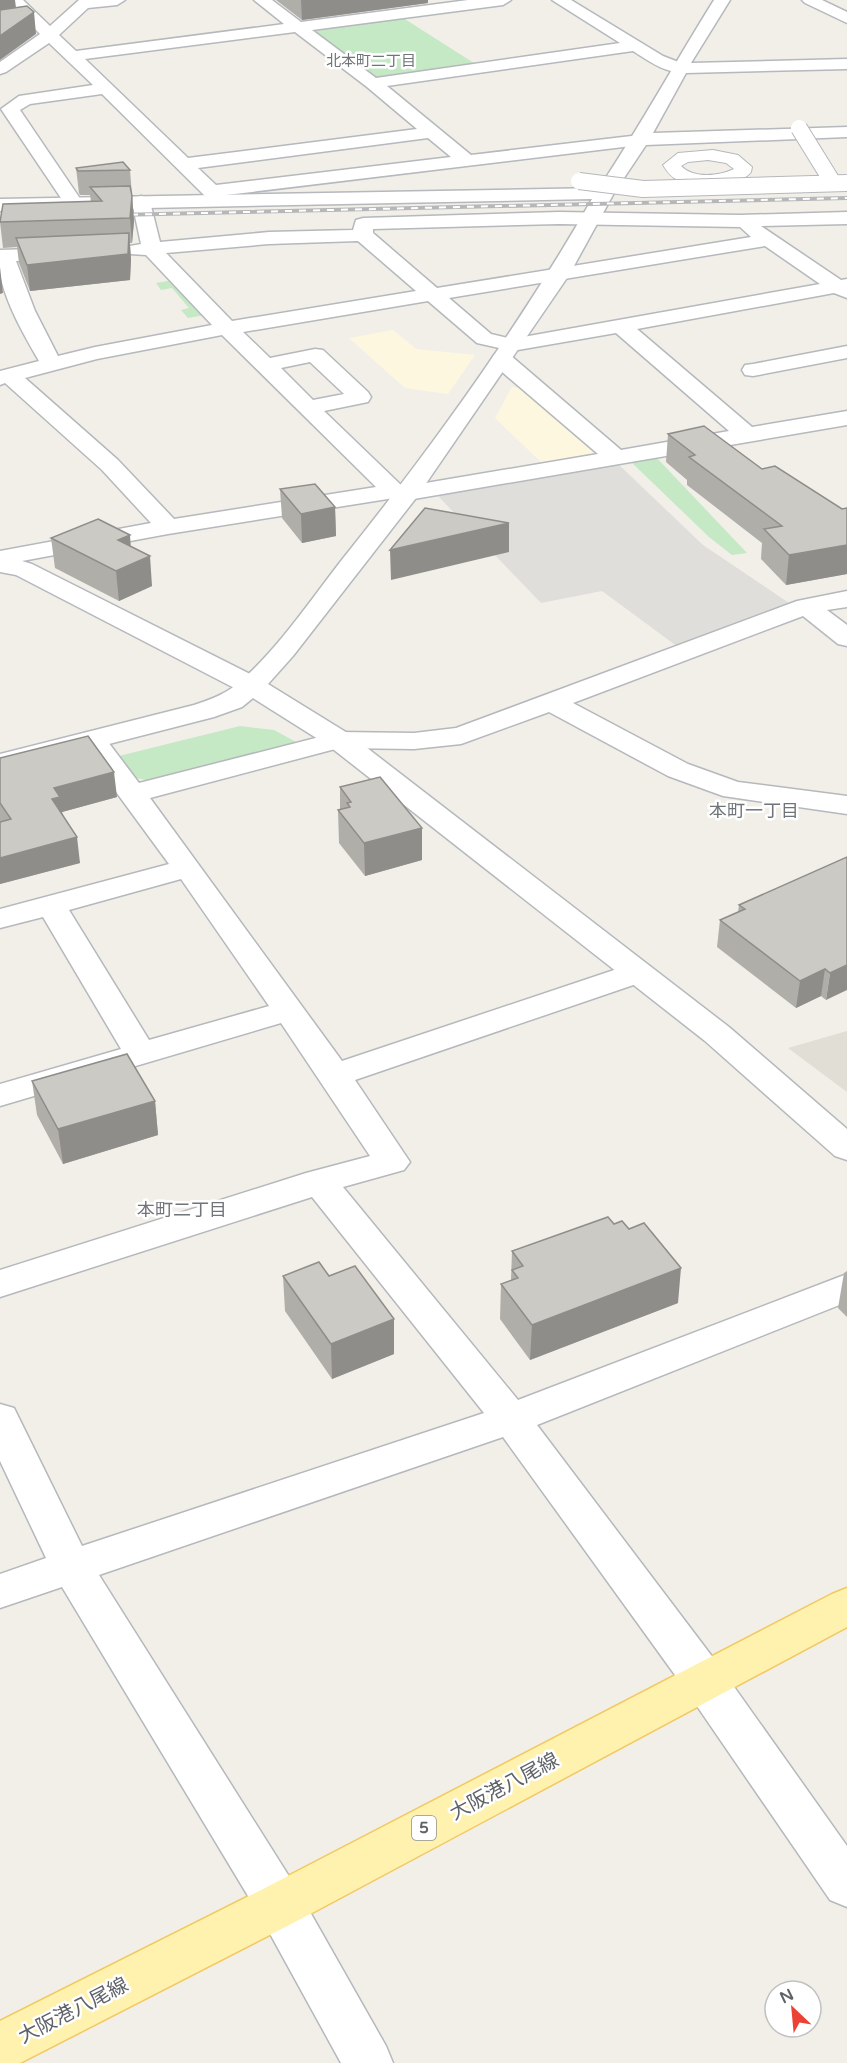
<svg xmlns="http://www.w3.org/2000/svg" width="847" height="2063" viewBox="0 0 847 2063" font-family="'Varela Round','Noto Sans JP',sans-serif">
	<rect width="100%" height="100%" fill="#f1efe8"/>
	<path fill="#fef7e0" d="M393,330l23,19 59,6 -27,39 -43,-6 -56,-50z
		M512,387l18,3 70,59 -4,6 -53,9 -48,-46z"/>
	<path fill="#e0deda" d="M616,462l87,83 89,60 -114,42 -76,-56 -61,12 -102,-106 5,-9z"/>
	<path fill="#e1ded6" d="M847,1031v61l-59,-44z"/>
	<path fill="#c5e8c5" d="M400,16l77,49 -99,13 -68,-48z
		M174,280l31,35 -17,3 -7,-8 8,-2 -17,-20 -11,2 -5,-7z
		M654,455l93,98 -15,2 -23,-18 -80,-77z
		M240,726l34,4 24,13 -147,38 -15,-3 -17,-22z"/>
	<g fill="none" stroke-linecap="round" stroke-linejoin="round">
		<g stroke="#b5b8bc" stroke-width="2">
			<path id="pedestrian" d="M713,150l25,5 14,12 -1,5c-12,16 -58,15 -75,7 -6,-3 -9,-8 -13,-14l15,-12zM708,160l18,3 8,6c-15,7 -40,10 -53,-3l7,-4z"/>
		</g>
		<g stroke="#b5b8bc" stroke-width="3">
			<path id="minor" d="M6,0h17l27,26 29,-26h46l-8,5 -29,3 -29,27 17,16 208,-27 -30,-24h18l29,22 167,-22h43l-8,5 -191,25 64,48 244,-35 -68,-43h19l92,56 23,9 2,3 -2,3c-17,5 -39,-11 -53,-20l-246,35 84,69 169,-20 6,1 3,4 -3,4 -6,1 -414,50 3,4 -2,4c-11,3 -14,-2 -23,-8l-102,-101 -72,10 -10,6 63,93 -2,4h-14l-66,-98 18,-13 74,-11 -44,-42 -43,29 -6,2v-12l40,-28zM295,32l72,55 50,42 -229,29 -103,-99zM428,138l23,19 -235,28 -18,-17z
				M141,196l7,2 2,4 10,40 109,-10 84,-2 3,-10 7,-2 196,-6 181,3 107,-3v12l-86,2 80,54 6,-1v19l-13,-5 -197,36 115,98 95,-16v14l-439,75 -14,-2 -226,36 -146,27 10,3 230,116 4,6 -4,6 -10,2 -10,-2 -226,-117 -16,-3v-21l151,-28 -49,-53 -97,-87 -5,2v-14l39,-10c-15,-26 -33,-57 -39,-87 0,-7 0,-16 0,-24l64,-2 7,2 3,4 -3,4 -7,2 -48,1 19,50 23,45 37,-9 117,-22 -66,-70 -16,-1 -3,-4 3,-4 11,-2 -9,-42 2,-4zM559,224l181,3 11,10 -314,51 -64,-55v-4zM358,241l58,50 -184,30 -66,-68 103,-9zM765,246l55,38 -308,55 -21,-5 -42,-36zM428,301l49,42 35,8 104,-18 113,98 -108,19 -111,-95 -8,-1 -8,1 -3,5 3,5 104,89 -190,32 -7,-1 -77,-74 44,-9 3,-5 -3,-5 -45,-42 -8,-1 -45,9 -27,-26zM222,335l154,152 -202,32 -56,-59 -93,-82 72,-19zM310,362l34,32 -31,6 -32,-32z
				M847,346v12l-94,18 -8,-1 -3,-5 3,-5 8,-1z
				M847,591v16l-20,3 20,15v21l-9,-2 -35,-28 -230,87 115,61 50,18 109,14v18l-124,-18 -55,-20 -119,-64 -88,32 -47,5 -75,-1 -189,50 192,263 284,-95 11,-3 11,3 5,7 -5,7 -293,100 55,82 -6,8 -61,17 175,213 329,-126v28l-310,123 183,242 127,179v61l-17,-7 -142,-207 -185,-256 -404,138 198,314 89,157 7,17h-52l-78,-142 -201,-334 -62,21v-34l46,-16 -46,-97v-57l14,4 68,138 402,-133 -172,-216 -312,100v-27l306,-97 64,-17 -89,-133 -281,83v-22l121,-35 -78,-132 -43,11v-19l169,-45 -91,-124 4,-6 10,-2 10,2 37,49 200,-51 75,1 42,-5 341,-127zM181,879l88,127 -120,34 -80,-130z"/>
		</g>
		<g stroke="#b5b8bc" stroke-width="3">
			<path id="tertiary" d="M714,0h16l-39,63 156,-4v10l-161,4 -33,60 194,-6v10l-201,8 -32,48 -45,82 -153,223 -123,158 -25,28 81,50 380,293 118,102v31l-12,-4 -130,-115 -376,-295 -76,-48 -11,9 -28,10 -214,55v-18l194,-49c18,-6 34,-12 48,-25 38,-34 68,-79 99,-119 92,-115 178,-234 251,-362l-592,12v-12l599,-11c41,-61 76,-126 115,-188z
				M802,0h20l25,12v11l-42,-20z"/>
		</g>
		<g stroke="#f2c960" stroke-width="3">
			<path id="primary" d="M847,1588v39l-550,294 -277,142h-20v-42l263,-132 569,-295z"/>
		</g>
		<use href="#pedestrian" fill="#fff" fill-rule="evenodd"/>
		<use href="#minor" fill="#fff" fill-rule="evenodd"/>
		<use href="#tertiary" fill="#fff" fill-rule="evenodd"/>
		<use href="#primary" fill="#fff2af" fill-rule="evenodd"/>
		<g stroke="#b6b7b8" stroke-width="4">
			<path id="rail" d="M117,215l730,-17"/>
		</g>
		<use href="#rail" stroke="#fff" stroke-width="2" stroke-dasharray="7" stroke-linecap="butt"/>
		<g stroke="#b5b8bc" stroke-width="18" stroke-linecap="butt">
			<path id="pedestrian-bridge" d="M799,128l34,55
				M579,181l64,8 204,-6"/>
		</g>
		<use href="#pedestrian-bridge" stroke="#fff" stroke-width="16"/>
	</g>
	<path fill="#afaea9" d="M276,0h152v3l-126,17z
		M76,168l54,2 4,51 -2,22h-2l1,16 -1,21 -100,11 -11,-28 -2,-16 -14,1 -3,-26 91,-20 -1,-7h-10l-1,-2z
		M668,434l94,35 80,40 5,-1v66l-61,11 -25,-26 1,-16 -75,-58v-5l-21,-18z
		M280,489l55,18 1,29 -34,7 -20,-25z
		M51,538l80,9 21,39 -33,15 -64,-33z
		M0,758l117,39 -55,15 18,51 -80,21z
		M340,787l82,41v32l-57,16 -26,-33 -1,-33h2z
		M847,857l-21,143 -5,-4 -25,12 -79,-61 3,-27 18,-8 1,-7z
		M32,1081l123,20 3,34 -95,29 -26,-49z
		M512,1251l166,52 -148,57 -30,-41 1,-35 10,-4z
		M847,1271v46l-9,-9 6,-35z
		M283,1276h46l65,43v35l-62,25 -47,-68z"/>
	<path fill="#8f8d8a" d="M0,0h15l2,16 -17,2z
		M301,0h127v3l-126,17z
		M34,12l2,22 -36,26v-24z
		M132,196l2,25 -2,22 -2,-25z
		M129,233l2,26 -1,21 -100,11 -3,-26z
		M0,267l3,26 -3,1z
		M335,507l1,29 -34,7 -1,-29z
		M509,523v29l-118,28 -1,-30z
		M130,535l2,29 18,-8 2,30 -33,15 -3,-30 2,-31z
		M847,545v29l-61,11 3,-30z
		M114,772l3,25 -55,15 1,10 -11,-23 2,-11z
		M422,828v32l-57,16 -1,-33z
		M77,837l3,26 -80,21v-26z
		M847,965v25l-21,10 4,-27z
		M825,969l-4,27 -25,12 4,-27z
		M155,1101l3,34 -95,29 -5,-35z
		M681,1268l-3,35 -148,57 2,-35z
		M394,1319v35l-62,25 -1,-35z"/>
	<path fill="#cccac5" stroke="#8f8d8a" stroke-width="1.5" d="M27,6l7,6 -34,24v-26z
		M123,162l7,8 -52,1 -2,-3z
		M130,186l2,10 -2,22 -130,4 3,-18 99,-3 -12,-14z
		M129,233l-1,21 -101,11 -11,-27z
		M704,426l58,43 13,-3 67,43 5,-1v37l-58,10 -25,-26 18,-3 -93,-69 6,-2 -27,-21z
		M315,484l20,23 -34,7 -21,-25z
		M425,508l84,15 -119,27z
		M98,519l32,16 -12,5 32,16 -34,15 -65,-33z
		M88,736l26,36 -60,16 6,9 -8,2 25,38 -77,21v-36l11,-3 -11,-16v-45z
		M380,777l42,51 -58,15 -26,-33 12,-3 -3,-4 4,-1 -11,-15z
		M847,857v108l-17,8 -5,-4 -25,12 -80,-61 25,-11 -6,-4z
		M127,1054l28,47 -97,28 -26,-48z
		M608,1217l6,7 8,-3 7,8 15,-6 37,45 -149,57 -31,-41 17,-6 -6,-8 11,-4 -11,-15z
		M319,1262l10,14 26,-10 39,53 -63,25 -48,-68z"/>
	<g text-anchor="middle" stroke-width="5" stroke-linejoin="round" paint-order="stroke">
		<g font-size="15" fill="#70757a" stroke="#fff">
			<text x="371" y="66">北本町二丁目</text>
		</g>
		<rect fill="#fff" stroke="#8f9295" stroke-width="1.5" x="412" y="1816" width="24" height="24" rx="4.5"/>
		<g font-size="15" font-weight="bold" fill="#5f6368">
			<text x="424" y="1833">5</text>
		</g>
		<g font-size="18" fill="#70757a" stroke="#fff">
			<text x="754" y="817">本町一丁目</text>
			<text x="182" y="1216">本町二丁目</text>
		</g>
		<g font-size="20" fill="#5f6368" stroke="#fff">
			<text transform="translate(504 1786) rotate(-28)" y="7">大阪港八尾線</text>
			<text transform="translate(73 2010) rotate(-27)" y="7">大阪港八尾線</text>
		</g>
	</g>
	<g transform="translate(793 2009) rotate(334)"><circle r="28" fill="#ffffff" stroke="#bfc1c3" stroke-width="1.5"/>
	<path d="M0-4.5L10 22L0 15L-10 22Z" fill="#ea4335"/>
	<text y="-9" font-size="16" font-weight="bold" text-anchor="middle" fill="#5f6368">N</text>
	</g>
</svg>
